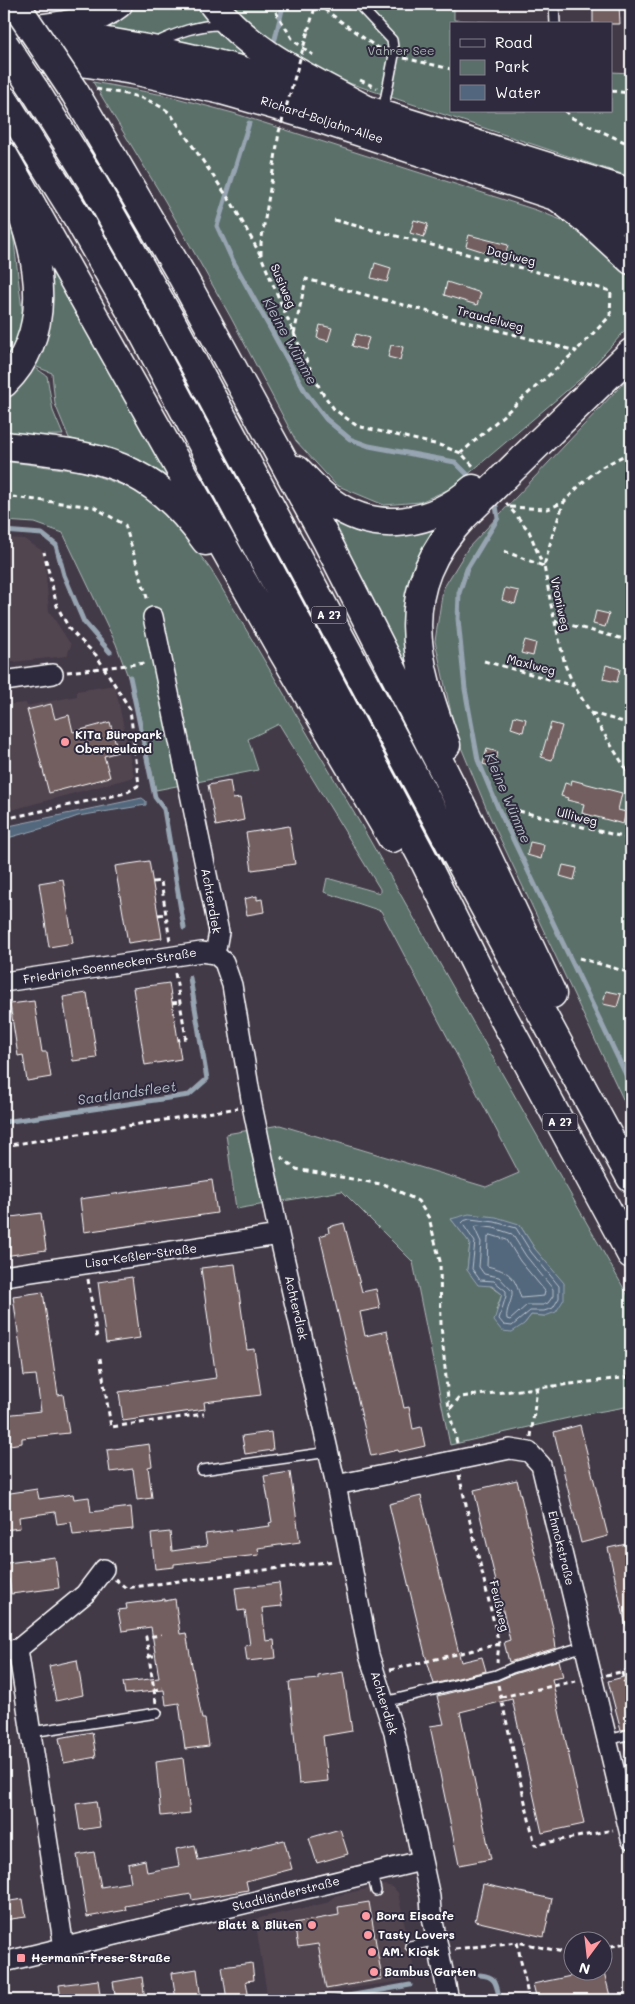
<svg xmlns="http://www.w3.org/2000/svg" width="635" height="2004" viewBox="0 0 635 2004" font-family="Mali,sans-serif">
	<rect width="100%" height="100%" fill="#433a48"/>
	<filter id="ink" filterUnits="userSpaceOnUse"><feTurbulence type="fractalNoise" baseFrequency=".02" numOctaves="2"/><feDisplacementMap in="SourceGraphic" scale="10" xChannelSelector="R" yChannelSelector="G"/><feConvolveMatrix kernelMatrix="1 2 1 2 8 2 1 2 1" color-interpolation-filters="sRGB"/></filter>
	<g filter="url(#ink)">
		<path fill="#51454f" d="M4,538l20,1 20,13 5,59 22,34 -4,11 -63,7z
			M115,685l19,92 -130,35v-107l22,-2 1,3 50,-10v-5z
			M384,1885l9,2 5,6 18,86 -148,21 -13,-81 71,-16 9,-7z"/>
		<path fill="#5a6f69" stroke="#acb7b4" fill-rule="evenodd" d="M43,4h58l-24,8z
			M128,4h80l84,69 -209,-43z
			M230,4h224v16l51,3 -54,1v87h160v-39l20,1v104l-279,-93c-45,-17 -89,-45 -122,-80z
			M93,82l76,14 64,17 303,97 38,15 57,41v58l-46,51 -133,113 -32,14 -36,3 -48,-20 -40,-44 -66,-125 -65,-115z
			M4,207l9,26 10,86 -7,28 -12,16z
			M50,258l16,39 113,186 -44,-25 -66,-20 -14,-34 -3,-31 -20,-8 20,-52z
			M33,366l14,10 6,35 10,24 -59,1v-42z
			M631,375v741l-141,-299 -34,-82 -21,-94 8,-52 25,-41z
			M4,461l81,11 51,18 36,27 39,53 149,253 271,478v105l-45,8 -136,31 -37,-183 -71,-71 -106,18 -10,-75 54,-9 206,62 33,-14 -138,-262 -57,-19 3,-14 53,15v-4l-101,-165 -31,15 10,31 -102,20 -21,-94 -19,-52 -53,-111 -28,-10 -31,-2zM451,1219l68,5 16,25 29,35 -19,32 -14,-1 -7,9 -28,-14 6,-16 -35,-24 3,-27z
			M321,500l121,20 -21,49 -5,126 -31,-70 -32,-59z
			M4,784l7,27 -7,1z"/>
		<path fill="#52677d" stroke="#97a4b1" d="M142,798l4,3v4l-68,11 -31,11 -43,12v-12z
			M469,1214l27,3 23,7 16,25 29,34v16l-8,13 -11,4 -14,-1 -7,9 -12,8 -10,-1 -8,-10 8,-27 -10,-8 -14,-1 -11,-15 3,-27 -19,-24z"/>
		<g fill="none" stroke-linecap="round" stroke-linejoin="round">
			<path stroke="#bac2cb" stroke-width="1" d="M470,1219l25,3 21,6 15,24 28,34v12l-6,10 -9,3h-14l-18,15 -8,-1 -5,-6 7,-23v-5l-12,-10 -14,-1 -8,-11 3,-27 -13,-19 2,-2z
				M477,1226l17,2 18,6 14,22 27,33v7l-5,7 -5,2h-16l-17,15 -3,-1c-2,-9 6,-18 5,-28l-13,-14 -15,-3 -5,-7 2,-25 -6,-13z
				M491,1235l16,5 13,21 25,30 -1,5 -23,2c-7,-22 -10,-26 -34,-32l1,-29z"/>
			<path stroke="#97a4b1" stroke-width="5" d="M275,39l7,-29 -1,-6
				M249,123l-32,103 16,35 73,132 20,26 24,20 19,7 86,16 13,13
				M496,506l2,12 -31,51 -8,24 -1,26 7,70 13,71 21,50 132,275
				M4,531l38,3 14,11 8,30 20,47 26,30
				M130,677l25,120 9,12 20,119
				M4,1122l185,-27 18,-16 -17,-101
				M480,1975c17,1 16,10 20,25
				M326,2000l84,-15"/>
		</g>
		<path fill="#735e60" stroke="#fff" d="M593,4h26l1,20h-27z
			M414,220l14,4 -4,13 -14,-4z
			M469,235l39,10 -4,13 -38,-12z
			M375,263l16,5 -4,14 -16,-4z
			M447,282l34,11 -4,12 -33,-10z
			M320,325l12,3 -4,13 -11,-3z
			M356,334l13,4 -4,12 -13,-4z
			M391,345l12,2 -3,13 -12,-3z
			M505,588l14,3 -4,13 -13,-4z
			M596,611l13,3 -4,13 -12,-3z
			M525,640l11,3 -3,13 -12,-3z
			M606,665l14,4 -3,13 -14,-3z
			M51,704l4,15 14,-4 4,17 37,-10 8,30 -14,4 6,21 -61,16 -22,-83z
			M514,716l12,3 -3,13 -12,-4z
			M551,723l11,3 -10,34 -11,-3z
			M487,749l11,3 -4,15 -11,-3z
			M572,780l50,13 -4,17 8,2 -3,12 -41,-11 2,-9 -17,-4 1,-2 -7,-2 4,-13 6,2z
			M230,781l3,18 7,-1 4,22 -28,6 -8,-41z
			M289,826l6,38 -43,6 -6,-37z
			M530,842l14,3 -3,14 -14,-4z
			M149,861l13,77 -34,5 -13,-77z
			M563,865l14,3 -3,12 -14,-4z
			M63,879l10,64 -24,4 -10,-64z
			M257,896v4l5,-1 2,13 -17,3 -3,-16z
			M169,983l12,76 -36,6 -12,-77z
			M606,991l15,3 -4,13 -14,-3z
			M87,993l10,65 -24,3 -10,-64z
			M34,1001l8,51h5l4,25 -24,4 -4,-26 -5,1 -8,-52z
			M212,1180l5,33 -133,19 -4,-33z
			M41,1213l5,37 -42,6v-38z
			M344,1223l18,69 14,-3 4,19 -20,4 5,24 22,-5 17,77 5,-1 4,22 8,-2 4,19 -26,6 -1,-2 -27,6 -51,-220 9,-3 -1,-6z
			M235,1264l12,86 7,-1 7,46 -57,7 1,7 -82,12 -4,-29 97,-14 -15,-110z
			M132,1277l8,61 -34,5 -8,-61z
			M43,1292l15,103 5,-1 6,39 -47,5v5l-18,3v-31l37,-4 -5,-36 -12,1 -11,-80z
			M580,1425l28,111 -27,7 -27,-111z
			M271,1432l2,18 -28,4 -3,-18z
			M149,1444l3,22 -4,1 4,31 -15,2 -4,-31 -23,3 -3,-22z
			M290,1472l10,70 -42,6 1,7 -85,9v3l-19,2 -4,-35 19,-2 2,19 35,-5 -2,-12 65,-8 -1,-3 3,-1 -8,-46z
			M517,1480l36,148 3,20 -47,14 -5,-20 6,-2 -36,-150z
			M37,1489l2,10 34,-5 1,5 15,-2 2,15 40,-5 2,22 -60,6 -2,-13 -14,2 -2,-12 -36,5 1,11 -16,2v-36z
			M421,1496l40,166 21,-5 4,14 -52,13 -9,-30 -36,-150z
			M631,1543v82l-5,1 -18,-78z
			M55,1557l4,31 -48,6 -2,-15 -5,1v-15l4,-1 -1,-1z
			M279,1583l3,23 -20,2 4,33 8,-1 2,18 -29,3 -2,-15 5,-1 -5,-35 -7,1 -3,-23z
			M165,1599v2l10,-2 5,35 6,-1 16,86h3l4,27 -24,3 -6,-46 -13,2 -2,-15 -39,4 -2,-12 36,-4 -8,-51 -29,4 -4,-21 9,-1 -1,-5z
			M77,1660l6,35 -27,6 -7,-35z
			M559,1660l4,17 -11,2 32,145 -42,9 -30,-134 -52,13 31,147 -32,6 -29,-139 14,-2 -7,-28 60,-15 17,-7z
			M343,1672l9,59 -29,5 5,45 -29,3 -10,-102 29,-3v-3z
			M631,1675v18l-6,1 6,26v8l-10,2 -13,-49z
			M92,1732l4,25 -32,6 -5,-25z
			M631,1740v14l-4,1 -3,-13z
			M183,1758l7,55 -29,3 -5,-54z
			M96,1801l4,26 -20,3 -4,-26z
			M340,1829l8,25 -31,9 -8,-25z
			M284,1840l8,29 -46,12 2,9 -56,10 -1,-6 -66,12 1,4 -39,7 -10,-62 17,-3 7,35 30,-5 -3,-18 17,-4 2,12 32,-6 -3,-17 19,-4 3,15 54,-10v-2z
			M483,1884l69,15 -8,38 -69,-16z
			M23,1899l3,18 -22,3v-18z
			M369,1902l13,77 -56,10 -8,-45 -20,3 -4,-24 45,-8 -1,-8z
			M252,1963l2,17 -8,1 3,18 -22,1 -5,-33z
			M197,1969l4,31h-25l-4,-27z
			M590,1972h14l7,28h-74l-4,-16z
			M142,1977l3,23h-29l-3,-18z
			M98,1980l2,14 -14,2 1,4h-26l-2,-15z"/>
		<g fill="none" stroke-linecap="round" stroke-linejoin="round">
			<g stroke="#fff" stroke-width="12">
				<path id="lane" d="M358,4l34,36 2,15 -11,56
					M554,4l1,20
					M155,43c22,-10 43,-19 68,-18
					M202,1470l127,-18
					M384,1702l112,-27 16,-7 73,-22
					M31,1732l126,-19
					M608,1740l23,-6
					M372,1873l4,18
					M410,1946l27,-6"/>
			</g>
			<g stroke="#fff" stroke-width="22">
				<path id="street" d="M153,617l66,315 -4,22
					M4,681l49,-7
					M215,954l9,8 8,23 20,120 27,130 57,250 33,170 25,78 36,164 1,15 18,88
					M4,982l197,-30 14,2
					M4,1276l275,-41
					M336,1485l174,-36 19,3 12,13 90,374
					M18,1649l67,-55 19,-25
					M4,1651l14,-2 46,299
					M4,1962l417,-101"/>
			</g>
			<g stroke="#fff" stroke-width="31">
				<path id="primary" d="M4,30c80,6 159,20 236,40l391,123
					M4,54l71,7 58,9 89,20 87,25 322,106"/>
			</g>
			<g stroke="#fff" stroke-width="31">
				<path id="highway" d="M213,4c38,50 98,75 152,105
					M20,31c34,-5 71,-5 98,-27
					M34,89l60,96 77,136 282,528 178,329
					M75,93l106,181 145,265 158,311 68,144
					M4,100l75,120 62,109 285,535 62,125 143,265
					M4,156l276,491 112,191
					M558,197l34,27 39,36
					M4,383c49,-48 37,-120 15,-177
					M4,446c93,10 143,13 202,95
					M297,470c11,11 21,23 34,32 45,33 102,23 142,-13
					M446,745c-31,-85 -52,-155 18,-229l167,-163"/>
			</g>
			<path stroke="#fff" stroke-width="3" stroke-dasharray="5 4" stroke-linecap="butt" d="M271,4l22,36 20,15
				M317,4l59,43 6,2
				M308,31l8,-27
				M404,58l47,11
				M360,80l17,8
				M96,89c29,5 50,6 74,24l63,92 28,51 33,78 27,57 13,18 23,17 82,19 22,8 14,15
				M611,91l20,2
				M565,111l7,7 59,27
				M334,220l277,71 -1,25 -34,35
				M261,255v-12l14,-84
				M294,334l12,-55 270,72 -115,102
				M631,454l-8,2 -23,12 -19,16 -17,18 -11,31 -9,33 7,39 14,60 9,21 57,91
				M4,496l90,11 31,18 23,76
				M506,503l23,28 14,35
				M510,507l38,2 16,-7
				M504,551l39,15
				M555,621l76,20
				M484,661l90,25
				M67,672l78,-9
				M591,713l40,11
				M519,811l112,28
				M4,819l122,-26 13,-8 -9,-76 -34,-54 -26,-25 -13,-24 -13,-54
				M153,882l8,-1 9,61
				M158,915l8,-1
				M579,958l52,15
				M175,973l11,65 -8,2
				M172,1003l8,-1
				M4,1146l234,-38
				M281,1157l15,12 90,16 32,16 11,17 11,43 1,64 8,85
				M88,1279l9,59
				M100,1358l11,69 93,-13
				M531,1437l6,-49
				M457,1443l-8,-33 11,-13 171,-20
				M459,1475l40,169 -2,18
				M115,1579l11,9 208,-27
				M149,1656h6
				M390,1670l109,-26
				M622,1672l2,9 7,-2
				M606,1675l25,-5
				M498,1685l37,160 78,-15
				M154,1690l9,-2
				M501,1697l75,-16
				M156,1703l-10,-66 15,-2
				M602,1948l29,-6
				M455,1949l62,-7
				M529,2000l-12,-58 55,12"/>
			<use href="#lane" stroke="#2f2a3d" stroke-width="9"/>
			<use href="#street" stroke="#2f2a3d" stroke-width="19"/>
			<use href="#primary" stroke="#2f2a3d" stroke-width="28"/>
			<use href="#highway" stroke="#2f2a3d" stroke-width="28"/>
			<g stroke="#fff" stroke-width="31" stroke-linecap="butt">
				<path id="highway-bridge" d="M15,4l60,89
					M4,44l30,45"/>
			</g>
			<path stroke="#fff" stroke-width="3" stroke-dasharray="5 4" stroke-linecap="butt" d="M275,159l4,-27 29,-101"/>
			<use href="#highway-bridge" stroke="#2f2a3d" stroke-width="28"/>
		</g>
	</g>
	<g fill="#ff9aa2" stroke="#2f2a3d" stroke-width="2">
		<circle cx="65" cy="742" r="5"/>
		<circle cx="366" cy="1916" r="5"/>
		<circle cx="312" cy="1925" r="5"/>
		<circle cx="368" cy="1935" r="5"/>
		<circle cx="372" cy="1952" r="5"/>
		<rect x="16" y="1953" width="10" height="10" rx="2.5"/>
		<circle cx="374" cy="1972" r="5"/>
	</g>
	<g text-anchor="middle" stroke-width="4" stroke-linejoin="round" paint-order="stroke">
		<g fill="#2f2a3d" stroke="#c1bfc5" stroke-width="1">
			<rect x="311.5" y="606.5" width="35" height="17" rx="4"/>
			<rect x="542.5" y="1113.5" width="35" height="17" rx="4"/>
		</g>
		<g font-size="11" font-weight="bold" fill="#fff">
			<text x="329" y="619">A 27</text>
			<text x="560" y="1126">A 27</text>
		</g>
		<g font-size="12" fill="#acb7b4" stroke="#2f2a3d">
			<text x="401" y="55">Vahrer See</text>
		</g>
		<g font-size="12" fill="#fff" stroke="#2f2a3d">
			<text transform="translate(322 120) rotate(18)" y="4">Richard-Boljahn-Allee</text>
			<text transform="translate(511 256) rotate(14)" y="4">Dagiweg</text>
			<text transform="translate(283 286) rotate(67)" y="4">Susiweg</text>
			<text transform="translate(490 319) rotate(15)" y="4">Traudelweg</text>
			<text transform="translate(560 604) rotate(78)" y="4">Vroniweg</text>
			<text transform="translate(531 665) rotate(15)" y="4">Maxlweg</text>
			<text transform="translate(577 817) rotate(14)" y="4">Ulliweg</text>
			<text transform="translate(211 901) rotate(80)" y="4">Achterdiek</text>
			<text transform="translate(110 966) rotate(-9)" y="4">Friedrich-Soennecken-Straße</text>
			<text transform="translate(141 1256) rotate(-8)" y="4">Lisa-Keßler-Straße</text>
			<text transform="translate(296 1308) rotate(77)" y="4">Achterdiek</text>
			<text transform="translate(561 1548) rotate(76)" y="4">Ehmckstraße</text>
			<text transform="translate(499 1606) rotate(77)" y="4">Feußweg</text>
			<text transform="translate(384 1703) rotate(73)" y="4">Achterdiek</text>
			<text transform="translate(286 1894) rotate(-14)" y="4">Stadtländerstraße</text>
		</g>
		<g font-size="12" font-weight="bold" fill="#fff" stroke="#2f2a3d" text-anchor="start">
			<text x="75" y="739">KiTa Büropark<tspan x="75" dy="14">Oberneuland</tspan></text>
			<text x="376" y="1920">Bora Eiscafe</text>
			<text x="302" y="1929" text-anchor="end">Blatt &amp; Blüten</text>
			<text x="378" y="1939">Tasty Lovers</text>
			<text x="382" y="1956">AM. Kiosk</text>
			<text x="31" y="1962">Hermann-Frese-Straße</text>
			<text x="384" y="1976">Bambus Garten</text>
		</g>
		<g font-size="14" font-style="italic" fill="#b1bbc4" stroke="#2f2a3d">
			<text transform="translate(290 341) rotate(61)" y="5">Kleine Wümme</text>
			<text transform="translate(508 798) rotate(67)" y="5">Kleine Wümme</text>
			<text transform="translate(127 1093) rotate(-8)" y="5">Saatlandsfleet</text>
		</g>
	</g>
	<rect width="635" height="2004" fill="none" stroke="#2f2a3d" stroke-width="20"/>
	<rect x="10" y="10" width="615" height="1984" fill="none" stroke="#fff" stroke-width="2" filter="url(#ink)"/>
	<rect x="450" y="22" width="162" height="90" fill="#2f2a3d" stroke="#827f8b"/>
	<rect x="460" y="39" width="25" height="8" fill="#2f2a3d" stroke="#827f8b"/>
	<text x="495" y="48" font-size="15" fill="#ffffff">Road</text>
	<rect x="460" y="60" width="25" height="15" fill="#5a6f69" stroke="#827f8b"/>
	<text x="495" y="72" font-size="15" fill="#ffffff">Park</text>
	<rect x="460" y="85" width="25" height="15" fill="#52677d" stroke="#827f8b"/>
	<text x="495" y="98" font-size="15" fill="#ffffff">Water</text>
	<g transform="translate(588 1956) rotate(195)"><circle r="24" fill="#2f2a3d" stroke="#827f8b"/>
	<path d="M0-4L9 19L0 12L-9 19Z" fill="#ff9aa2"/>
	<text y="-8" font-size="14" font-weight="bold" text-anchor="middle" fill="#ffffff">N</text>
	</g>
</svg>
